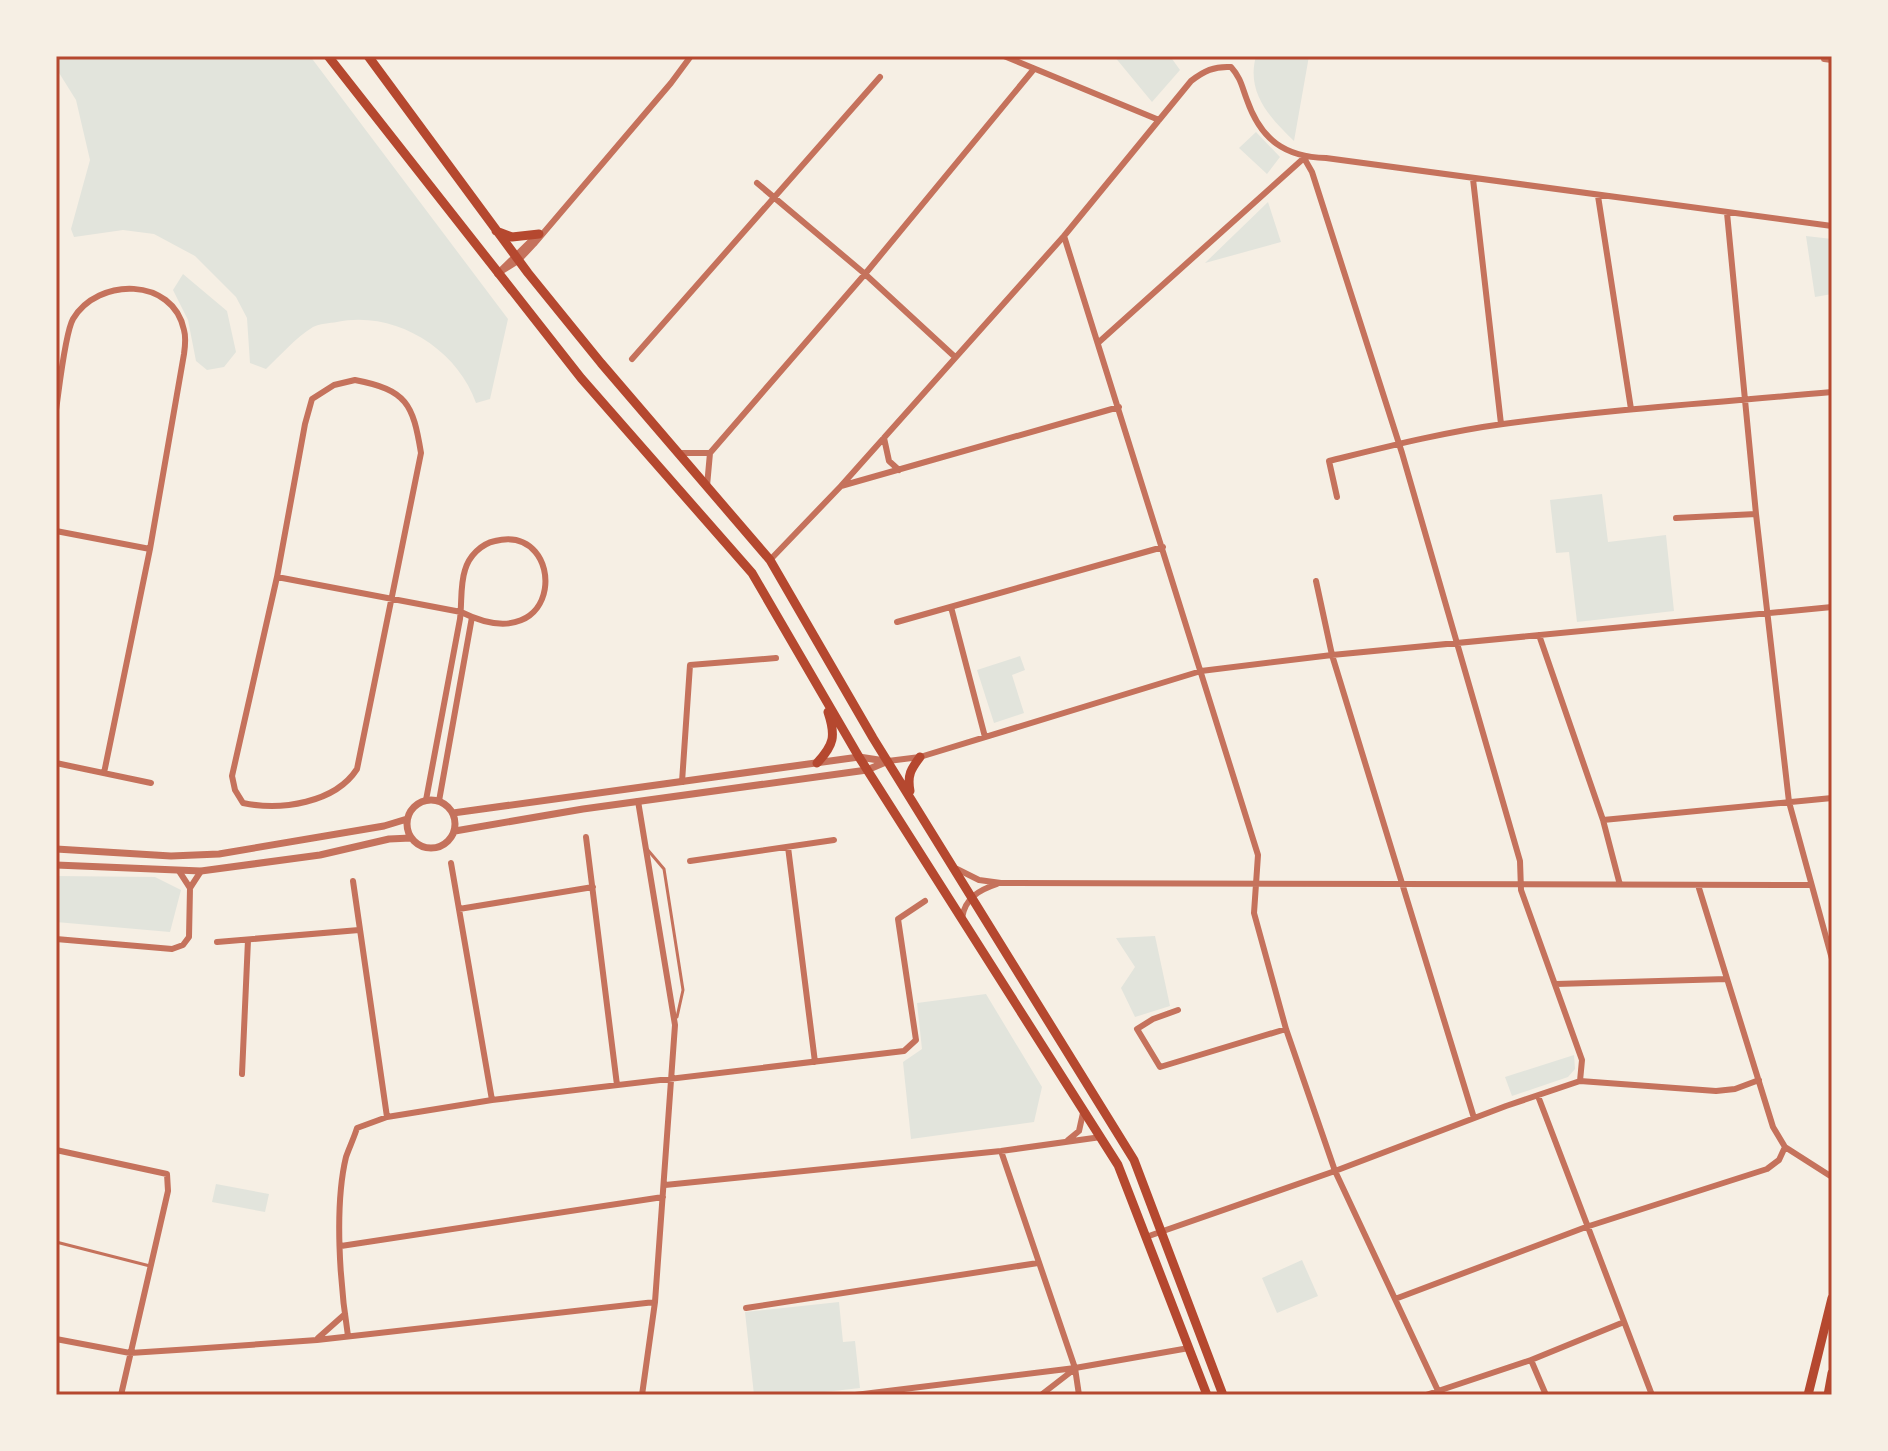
<svg xmlns="http://www.w3.org/2000/svg" width="1888" height="1451" viewBox="0 0 1888 1451" font-family="'DejaVu Sans',sans-serif">
	<rect width="100%" height="100%" fill="#f6efe4"/>
	<path fill="#e2e4dc" d="M56,56h254l198,263 -18,80 -14,4c-19,-55 -82,-93 -139,-81 -7,1 -18,2 -24,5 -17,10 -33,29 -47,42l-16,-6 -3,-45 -11,-21 -41,-41 -41,-22 -31,-4 -49,7 -3,-8 19,-69 -14,-60 -20,-32z
		M1114,56h56l10,14 -28,32z
		M1256,56h53l-15,85c-25,-24 -48,-49 -38,-85z
		M1256,132l24,25 -13,17 -28,-26z
		M1268,202l13,40 -76,21z
		M1806,236l26,3v55l-17,3z
		M183,274l44,37 9,41 -12,15 -17,3 -11,-9 -8,-41 -15,-30z
		M1602,494l6,48 58,-7 8,76 -97,11 -8,-70 -13,1 -6,-53z
		M1020,656l5,14 -13,5 12,38 -30,10 -17,-53z
		M56,876l99,1 26,13 -11,42 -114,-10z
		M1155,936l15,70 -35,11 -14,-29 14,-21 -19,-29z
		M986,994l56,93 -8,35 -123,17 -8,-77 19,-13 -5,-46z
		M1574,1055l1,14 -7,8 -56,19 -7,-19z
		M216,1184l53,10 -4,18 -53,-10z
		M1302,1260l16,36 -41,17 -15,-35z
		M839,1302l4,40 12,-1 5,47 -61,7h-45l-9,-83z"/>
	<g fill="none" stroke-linecap="round" stroke-linejoin="round">
		<path stroke="#c5725c" stroke-width="3" d="M647,849l17,20 19,121 -6,27
			M56,1242l94,24"/>
		<path stroke="#c5725c" stroke-width="6" d="M1004,56l155,64
			M1824,59l8,1
			M1473,179l28,245
			M757,183l108,91 90,83
			M1598,196l33,213
			M1727,213l29,301 33,288 43,157
			M1064,236l194,619 -4,58 32,116 49,142 105,224
			M499,272l38,-37
			M497,274l21,-13 16,-17 137,-161 20,-27
			M1099,342l205,-184 8,14 90,281 118,408 1,29 61,170 -2,21
			M632,359l248,-282
			M355,380c52,10 58,24 66,73l-64,316c-22,34 -76,42 -114,34l-8,-13 -3,-14 45,-199 28,-153 7,-25 22,-14z
			M56,410c3,-20 9,-77 17,-91 25,-42 100,-42 111,11 2,7 1,17 0,24l-34,195 -46,224
			M884,438l5,23 10,9
			M679,453h31
			M707,486l3,-33 155,-179 169,-205
			M841,486l278,-79
			M1337,497l-8,-36c57,-14 115,-29 174,-37 109,-15 219,-22 329,-32
			M1676,518l80,-4
			M56,531l94,18
			M770,560l71,-74 223,-250 127,-155c13,-10 23,-15 40,-14 10,11 11,20 16,33 14,40 38,57 79,58l506,68
			M277,577l184,35c105,52 107,-89 34,-71 -14,3 -26,15 -30,29 -5,15 -3,33 -5,49l-34,181
			M1316,581l16,74 142,463
			M951,607l34,130
			M897,622l266,-75
			M1539,635l64,185 17,65
			M888,761l32,-4 281,-86 131,-16 500,-48
			M56,763l95,20
			M682,782l8,-117 86,-7
			M439,801l33,-184
			M638,801l37,224 -20,277 -13,93
			M1603,820l229,-22
			M586,837l31,248
			M788,847l27,215
			M690,861l144,-21
			M451,863l41,237
			M957,869l22,11 22,3 809,2
			M353,881l34,236
			M1698,885l75,242 12,20 47,30
			M190,888l11,-17
			M459,909l134,-22
			M962,918c3,-20 17,-28 35,-34
			M56,939l116,10 11,-4 6,-8 1,-49 -11,-17
			M217,942l142,-12
			M1556,984l171,-5
			M1178,1010l-25,9 -16,10 23,38 126,-38
			M242,1074l6,-134
			M1538,1096l114,299
			M1068,1140l11,-9 4,-18
			M56,1150l111,24 1,17 -47,204
			M1001,1151l74,217 4,27
			M665,1185l336,-34 100,-14
			M1146,1237l189,-66 171,-65 74,-25 136,10 19,-2 24,-9
			M341,1246l322,-49
			M1395,1299l191,-72 181,-58 12,-9 6,-13
			M746,1308l292,-45
			M348,1336c-8,-51 -14,-129 -2,-179 3,-9 8,-19 11,-29l30,-11 105,-17 412,-49 12,-11 -18,-121 27,-18
			M318,1338l27,-24
			M56,1339l74,14 62,-4 125,-9 338,-38
			M1531,1360l15,35
			M855,1395l220,-27 114,-20
			M1041,1395l31,-24
			M1426,1395l105,-35 93,-38"/>
		<path stroke="#c5725c" stroke-width="7" d="M407 824a24 24 0 1 1 48 0a24 24 0 1 1-48 0Z
			M453,813l406,-56 26,4
			M455,831l128,-22 284,-39 21,-9
			M56,849l115,7 48,-2 165,-28 23,-7
			M56,865l145,6 119,-16 69,-16 22,-1"/>
		<path stroke="#b5482f" stroke-width="9" d="M328,56l253,322 171,195 107,184 259,408 89,230
			M368,56l160,217 73,90 169,197 103,178 261,422 89,235
			M496,231l16,6 27,-3
			M817,763c17,-18 19,-27 11,-51
			M910,791c-3,-16 1,-22 10,-34
			M1808,1395l24,-97
			M1828,1395l4,-22"/>
	</g>
	<rect width="1888" height="1451" fill="none" stroke="#f6efe4" stroke-width="116"/>
	<rect x="58" y="58" width="1772" height="1335" fill="none" stroke="#b5482f" stroke-width="3"/>
</svg>
